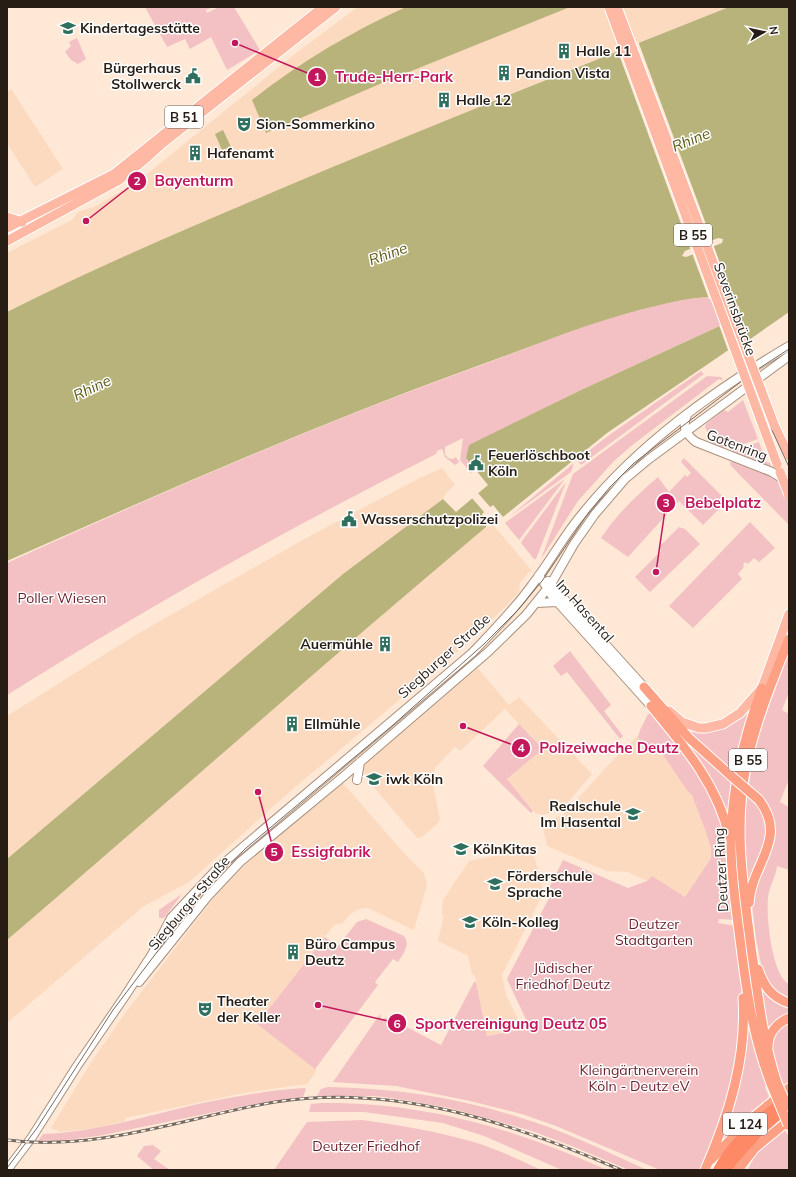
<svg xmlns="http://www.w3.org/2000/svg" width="796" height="1177" viewBox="0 0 796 1177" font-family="Mulish,sans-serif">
	<rect width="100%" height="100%" fill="#ffe8d6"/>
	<path fill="#fcdabf" d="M358,7h371l-180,71 -308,128 -84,36 -150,70v-59l65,-33 6,-8 16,-5 42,-24 160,-130z
		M11,89l52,80 -28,18 -28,-44v-51z
		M442,468l13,17 -10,9 -2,5 -100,75 -336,285v-143l132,-83 169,-96 110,-58z
		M494,526l38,45 -4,2 -8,10 -1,9 -18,19 -43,40 -164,137 -105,94 -45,24 -137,117v-83l388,-337 91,-76z
		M477,667l32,38 10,-8 73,77 -24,28 -10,9 -16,4 -7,-2 -28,-34 36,-30 -38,-40 -45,42 -5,-4 -20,21 -3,12 8,39 -3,5 -15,13 -5,1 -52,-61 -2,-11z
		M646,728l46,67 15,36 6,24 -28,42 -33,-21 -5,5 -19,-9 -21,-1 -60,-25 -5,-24 21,-7 48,-53z
		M342,782l60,69 22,22 3,12 -13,45 -46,-22 -9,1 -9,5 -7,9 -9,2 -77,99 60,46 -10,14 -63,9 -119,25v3l-29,7 -36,4 -9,-4 41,-67 34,-49 91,-118 29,-30z
		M532,848l10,36v12l-40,79 4,20 17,34 -36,7 -12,-60 -3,-2 -4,-18 -30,-15 6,-26h-2l1,-15 26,-39z"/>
	<path fill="#f3c1c3" d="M145,7h59l1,2 -1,-2h9l-7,3 1,3 12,-6h15l26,43 -33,20 -16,-33 -21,12 -5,-10 -18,8z
		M77,38l9,21 -8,5 -7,-4 -6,-8 6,-6 -2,-4z
		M704,297l28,3 6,4 2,10 -3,4 -156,72 -111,55 -4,13 9,12 -4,3 -11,-13 3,-22 -18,9v7l3,4 5,1 3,-2 3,5 -4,3 -10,-8 -3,-8 -5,2 -1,3c-147,74 -290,154 -429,241v-132c156,-71 313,-140 475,-198 72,-27 145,-59 222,-68z
		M701,371l3,3 -123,91 -4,-5 31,-24z
		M707,376l14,1 2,2 -2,1 -2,-1 -88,67 -18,16 -35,39 -37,58 32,-85z
		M743,400l15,39c-15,5 -29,12 -44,7l-9,-19 1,-3 18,-14 4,2z
		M759,442l7,20 4,1 2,6 -43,-17z
		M684,458l43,43 -24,24 -24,-24 -51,56 -27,-19c16,-24 35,-42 57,-61l11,15 16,-17 2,2 4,-4 -10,-11z
		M736,461c19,7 38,14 53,29v35l-58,-59 -1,-4z
		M574,463l-3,9 -62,45z
		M565,479l-46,61 -14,-17z
		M566,482l-30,77h-2l-13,-16 1,-2z
		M750,522l25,26 -16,14 -5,-4 -6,6 -3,-2 -2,3 1,2 -6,7 4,5 -49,49 -24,-22z
		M679,527l6,2 15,15 -50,48 -15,-15 26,-26 -2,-4z
		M570,651l41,54 -7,6 19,25 -3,3 -53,-67 -6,4 -8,-10z
		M789,652v40l-7,18 7,4v65l-9,23 9,5v63l-12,-4c-1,11 -8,20 -9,32 -2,18 4,79 21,86v16l-15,-8 -12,-23 -6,-30 -4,-35 3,-18 17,-40 3,-18 -26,-43 4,-30 8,-27z
		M642,688l91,93 -4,50 -9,-27z
		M751,708l-17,65 -48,-43c30,6 44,-1 65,-22z
		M651,713l3,2 53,70 22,59 6,76 -16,-1 -1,4 18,3 6,71 -7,85 -33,88h-42l-104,-44 -34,-12 -52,-13 -74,-15 -63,-4 47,-68 1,5 17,-3 1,7 42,22 33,-63h2l11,54 43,-8 -23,-49 42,-81v-10l14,-28 65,28 19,-7 5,-5 33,21 26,-39v-10l-5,-16 -14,-37 -6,-6 -28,-42 -12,-1 -8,-8 2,-8 8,-16z
		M519,724l24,25 -36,30 26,32 -2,2 -48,-47z
		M747,793l19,22 1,24 -20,50 -3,-62z
		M182,894l-18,24h-5v-8z
		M366,919l38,17c7,9 -1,18 -6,26l-5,-3 -18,23 3,3 -63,84 -58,-45 68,-87 13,9 19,-24z
		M760,983l29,23v7l-14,8 -7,13z
		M747,1011l20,72v3l-2,1 4,10 -26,23 -23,27 16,-48 7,-30z
		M789,1020v65l-5,3 -3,-10 -3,1 -6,-30v-8l3,-8z
		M328,1087c64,1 128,10 190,30 45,13 87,34 129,53h-18l-57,-24 -40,-15 -82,-23 -45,-8 -30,-4h-58l4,-7z
		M304,1088l2,1 -3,8 -59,9 -146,30 -39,5h-21l5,-7c54,-2 103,-18 155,-30 36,-7 70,-14 106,-16z
		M321,1103c103,-1 193,25 286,67h-45l-78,-34 -41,-13 -79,-11h-55l2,-8z
		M362,1120c37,5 73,11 108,21 25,7 48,18 71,29h-267l33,-48z
		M783,1127l6,10v33h-41l8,-17z
		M153,1145l8,6 -7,8 16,11h-16l-17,-14 7,-10z"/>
	<path fill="#b7b37b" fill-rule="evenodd" d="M406,7h164l-181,73 -123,53 -14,-33c47,-37 99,-68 154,-93z
		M729,7h60v305l-43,30 -19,9 -120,82 -104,84 -10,-12 -11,9 5,8 -1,5c-161,135 -319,276 -479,413v-81l336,-285 100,-75 13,13 32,-27 -22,-27 3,-13 112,-55 156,-72 3,-8c-5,-23 -63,-9 -80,-5 -64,14 -126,41 -188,63 -158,57 -311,125 -465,193v-249c103,-52 210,-96 316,-141 135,-56 270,-110 406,-164zM718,238l5,1 -1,4 -36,14 -4,-1 3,-5z
		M223,130l8,17 -9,3 -7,-16z"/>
	<path fill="#ffe8d6" d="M638,41l75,202 -22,8 -74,-202z
		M713,244l21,58 5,5 -1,6 11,29 -20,11 -10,-28 18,-10 1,-7 -7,-7 -22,-2 -17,-46z
		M477,492l14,16 -6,5 -14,-16z"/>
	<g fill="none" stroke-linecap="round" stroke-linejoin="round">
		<g stroke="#a98f7b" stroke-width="10">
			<path id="secondary" d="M687,415c-6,13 0,20 9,27l76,30 13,8
				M539,575l13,21 99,110
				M548,581l96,106
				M536,603l22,-1
				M357,780l3,-18
				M139,982l69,-86 32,-34 104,-86 144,-124 38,-37 25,-31 23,-40 21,-30 30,-35 24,-20 140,-103
				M7,1170l25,-33 45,-71 48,-70 26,-40 20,-38 46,-49 255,-216c21,-22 42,-43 60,-68 18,-23 32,-50 51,-72 56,-69 130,-122 206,-167"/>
		</g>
		<g stroke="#fff" stroke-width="11">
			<path id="primary" d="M7,217l15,5
				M7,228l107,-54 209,-167
				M7,241l112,-61 24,-19 20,-18 173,-136
				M775,427l14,29
				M669,711l13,11 17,6h7l17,-4 17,-11 22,-25 27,-74"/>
		</g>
		<g stroke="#fff" stroke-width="11">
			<path id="trunk" d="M644,687l45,51 40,36
				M762,688c-19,51 -31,102 -31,157 0,34 6,69 10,102 6,48 13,94 31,139
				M651,706c32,39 67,79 78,130
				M749,903c2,-39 40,-64 10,-103
				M758,969c6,17 13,28 31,34
				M768,1047c0,-14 9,-24 21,-29
				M777,1083c-15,-46 -19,-88 -26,-136 -8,-62 -18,-123 -4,-185 9,-42 26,-83 42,-123
				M711,1160l34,-36 44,-36
				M705,1170c24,-55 42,-112 38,-172
				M738,1170l17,-22 34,-28"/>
		</g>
		<g stroke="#fff" stroke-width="12">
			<path id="motorway" d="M718,1170c15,-28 44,-55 71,-71
				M726,1170c18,-24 38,-46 63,-63"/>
		</g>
		<use href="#secondary" stroke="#fff" stroke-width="8"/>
		<use href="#primary" stroke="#feb8a3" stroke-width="9"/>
		<use href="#trunk" stroke="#fea084" stroke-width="9"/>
		<use href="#motorway" stroke="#fe8966" stroke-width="10"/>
		<path stroke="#796a5e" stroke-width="1" d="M612,7l147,395 30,65
			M7,1168l30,-40 76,-118 94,-124 39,-38 147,-123 91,-81 34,-34 24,-29 47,-69 21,-25 24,-24 121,-92 34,-22"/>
		<g stroke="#796a5e" stroke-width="3">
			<path id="rail" d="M7,1140c91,12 180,-23 268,-38 120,-19 238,21 346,68"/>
		</g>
		<use href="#rail" stroke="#fff" stroke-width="1.5" stroke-dasharray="4.5" stroke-linecap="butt"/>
		<g stroke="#fff" stroke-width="11" stroke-linecap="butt">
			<path id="primary-bridge" d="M609,7l168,457
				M617,7l158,420
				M780,472l9,23"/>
		</g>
		<g stroke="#fff" stroke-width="11" stroke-linecap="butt">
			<path id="trunk-bridge" d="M729,774l30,26
				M777,1083l10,23
				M772,1086l16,39"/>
		</g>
		<use href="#primary-bridge" stroke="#feb8a3" stroke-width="9"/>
		<use href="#trunk-bridge" stroke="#fea084" stroke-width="9"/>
	</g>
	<defs>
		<g id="school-bare" transform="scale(1.2)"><path d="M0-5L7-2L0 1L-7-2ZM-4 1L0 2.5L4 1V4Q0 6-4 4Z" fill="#2f6f5d" stroke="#fff" stroke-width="2.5" paint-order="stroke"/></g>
		<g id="building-bare" transform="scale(1.2)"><path d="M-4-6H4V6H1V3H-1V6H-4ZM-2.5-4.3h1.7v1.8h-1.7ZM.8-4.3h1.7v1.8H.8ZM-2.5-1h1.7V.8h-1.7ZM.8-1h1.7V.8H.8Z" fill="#2f6f5d" stroke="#fff" stroke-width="2.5" paint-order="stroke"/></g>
		<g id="civic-bare" transform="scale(1.2)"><path d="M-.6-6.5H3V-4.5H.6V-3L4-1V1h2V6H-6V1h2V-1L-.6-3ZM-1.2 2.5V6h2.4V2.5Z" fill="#2f6f5d" stroke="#fff" stroke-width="2.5" paint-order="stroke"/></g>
		<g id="theatre-bare" transform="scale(1.2)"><path d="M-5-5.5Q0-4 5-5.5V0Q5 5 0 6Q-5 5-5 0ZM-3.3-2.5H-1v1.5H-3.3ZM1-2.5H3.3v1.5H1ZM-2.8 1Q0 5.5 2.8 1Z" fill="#2f6f5d" stroke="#fff" stroke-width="2.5" paint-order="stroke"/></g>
	</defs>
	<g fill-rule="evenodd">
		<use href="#school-bare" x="68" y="28"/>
		<use href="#building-bare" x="564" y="51"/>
		<use href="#building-bare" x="504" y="73"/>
		<use href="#civic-bare" x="193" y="76"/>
		<use href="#building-bare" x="444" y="100"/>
		<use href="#theatre-bare" x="244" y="124"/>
		<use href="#building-bare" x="195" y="153"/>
		<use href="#civic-bare" x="476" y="463"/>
		<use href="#civic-bare" x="349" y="519"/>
		<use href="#building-bare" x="385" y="644"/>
		<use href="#building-bare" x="292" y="724"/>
		<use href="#school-bare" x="374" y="779"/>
		<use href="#school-bare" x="633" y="814"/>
		<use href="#school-bare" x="461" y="849"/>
		<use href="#school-bare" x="495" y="884"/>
		<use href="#school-bare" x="470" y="922"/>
		<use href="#building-bare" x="293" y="952"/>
		<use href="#theatre-bare" x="205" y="1009"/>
	</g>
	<g text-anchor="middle" stroke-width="3" stroke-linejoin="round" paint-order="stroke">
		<g fill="#fff" stroke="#68615b" stroke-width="1">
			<rect x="165" y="106" width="38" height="22" rx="3"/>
			<rect x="674" y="224" width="38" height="22" rx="3"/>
			<rect x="729" y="749" width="38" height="22" rx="3"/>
			<rect x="723" y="1113" width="44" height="22" rx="3"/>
		</g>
		<g font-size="13" font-weight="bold" fill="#271d15">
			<text x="184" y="122">B 51</text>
			<text x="693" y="240">B 55</text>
			<text x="748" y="765">B 55</text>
			<text x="745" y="1129">L 124</text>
		</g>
		<g font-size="14" font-weight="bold" fill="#271d15" stroke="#fff" text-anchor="start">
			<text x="80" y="33">Kindertagesstätte</text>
			<text x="576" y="56">Halle 11</text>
			<text x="181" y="73" text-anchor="end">Bürgerhaus<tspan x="181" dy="16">Stollwerck</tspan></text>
			<text x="516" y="78">Pandion Vista</text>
			<text x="456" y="105">Halle 12</text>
			<text x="256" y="129">Sion-Sommerkino</text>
			<text x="207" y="158">Hafenamt</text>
			<text x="488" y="460">Feuerlöschboot<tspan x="488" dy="16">Köln</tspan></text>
			<text x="361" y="524">Wasserschutzpolizei</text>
			<text x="373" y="649" text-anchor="end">Auermühle</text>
			<text x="304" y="729">Ellmühle</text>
			<text x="386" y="784">iwk Köln</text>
			<text x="621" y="811" text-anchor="end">Realschule<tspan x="621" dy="16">Im Hasental</tspan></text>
			<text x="473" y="854">KölnKitas</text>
			<text x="507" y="881">Förderschule<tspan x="507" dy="16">Sprache</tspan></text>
			<text x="482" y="927">Köln-Kolleg</text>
			<text x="305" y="949">Büro Campus<tspan x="305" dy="16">Deutz</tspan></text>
			<text x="217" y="1006">Theater<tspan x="217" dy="16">der Keller</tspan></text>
		</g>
		<g font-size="14" fill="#271d15" stroke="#fff">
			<text transform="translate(735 309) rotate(70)" y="5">Severinsbrücke</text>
			<text transform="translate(737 445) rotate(21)" y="5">Gotenring</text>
			<text transform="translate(585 611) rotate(48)" y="5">Im Hasental</text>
			<text transform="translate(444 656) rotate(-42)" y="5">Siegburger Straße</text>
			<text transform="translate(721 870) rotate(-93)" y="5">Deutzer Ring</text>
			<text transform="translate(189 903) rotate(-50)" y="5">Siegburger Straße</text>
		</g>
		<g font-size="14" fill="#671e2a" stroke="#fff">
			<text x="62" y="603">Poller Wiesen</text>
			<text x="654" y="929">Deutzer<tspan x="654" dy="16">Stadtgarten</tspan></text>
			<text x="563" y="973">Jüdischer<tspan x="563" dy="16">Friedhof Deutz</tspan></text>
			<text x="639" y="1075">Kleingärtnerverein<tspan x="639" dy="16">Köln - Deutz eV</tspan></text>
			<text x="366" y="1151">Deutzer Friedhof</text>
		</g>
		<g font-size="15" font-style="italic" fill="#5f5a19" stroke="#fff">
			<text transform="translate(691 140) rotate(-22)" y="5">Rhine</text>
			<text transform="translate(388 254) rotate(-20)" y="5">Rhine</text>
			<text transform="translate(92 388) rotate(-25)" y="5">Rhine</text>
		</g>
	</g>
	<path fill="none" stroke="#c2185b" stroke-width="1.5" d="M235 43L317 77M86 221L137 181M656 572L666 503M463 726L521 748M258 792L274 852M318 1005L397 1023"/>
	<g fill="#c2185b" stroke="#fff" stroke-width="1.5">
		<circle cx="235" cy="43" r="4"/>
		<circle cx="86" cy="221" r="4"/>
		<circle cx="656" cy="572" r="4"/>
		<circle cx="463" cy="726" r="4"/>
		<circle cx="258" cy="792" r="4"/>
		<circle cx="318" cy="1005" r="4"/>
		<circle cx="317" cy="77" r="10"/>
		<circle cx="137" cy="181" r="10"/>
		<circle cx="666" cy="503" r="10"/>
		<circle cx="521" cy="748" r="10"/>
		<circle cx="274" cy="852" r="10"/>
		<circle cx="397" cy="1023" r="10"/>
	</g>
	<g font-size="12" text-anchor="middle" font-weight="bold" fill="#fff">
		<text x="317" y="81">1</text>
		<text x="137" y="185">2</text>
		<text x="666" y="507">3</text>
		<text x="521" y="752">4</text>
		<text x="274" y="856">5</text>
		<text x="397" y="1028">6</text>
	</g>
	<g font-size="15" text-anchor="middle" font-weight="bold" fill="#c2185b" stroke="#fff" stroke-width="3" stroke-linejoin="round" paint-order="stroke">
		<text x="394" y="82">Trude-Herr-Park</text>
		<text x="194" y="186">Bayenturm</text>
		<text x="723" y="508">Bebelplatz</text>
		<text x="609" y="753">Polizeiwache Deutz</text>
		<text x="331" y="857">Essigfabrik</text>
		<text x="511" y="1029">Sportvereinigung Deutz 05</text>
	</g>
	<rect width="796" height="1177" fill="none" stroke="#271d15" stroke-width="16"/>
	<g transform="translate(764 32) rotate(81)" stroke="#ffffff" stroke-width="3" paint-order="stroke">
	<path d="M0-3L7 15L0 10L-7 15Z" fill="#271d15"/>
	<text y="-6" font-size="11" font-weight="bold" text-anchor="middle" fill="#271d15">N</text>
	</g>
</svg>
